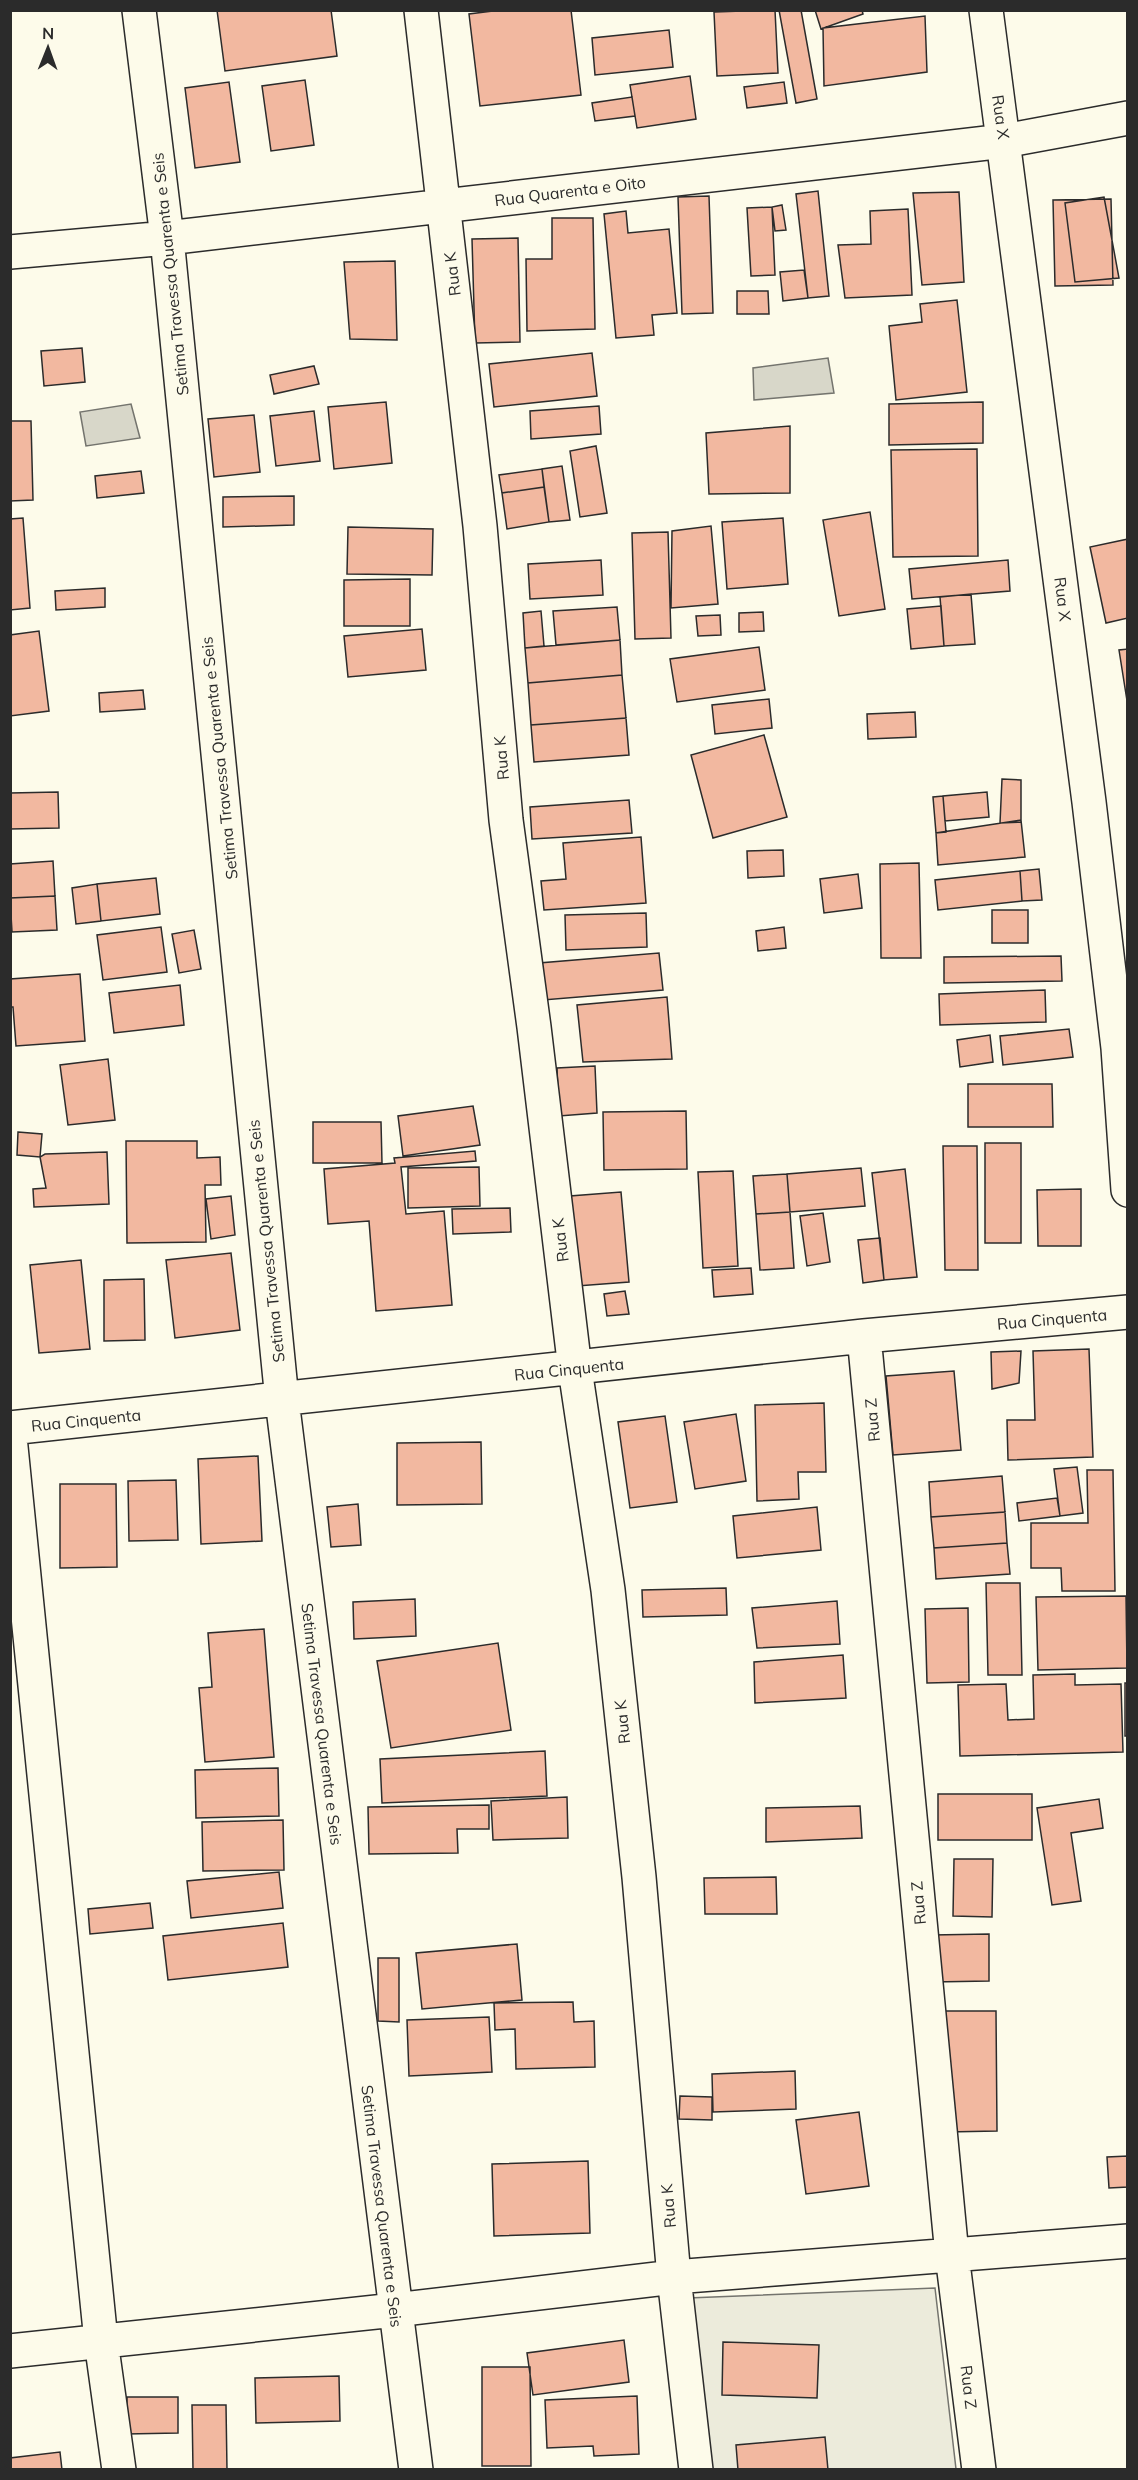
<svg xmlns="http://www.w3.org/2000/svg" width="1138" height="2480" viewBox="0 0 1138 2480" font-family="Mulish,sans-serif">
	<rect width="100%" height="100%" fill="#fdfbea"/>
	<path fill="#ecebdb" stroke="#74746e" stroke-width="1.5" d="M935,2288l21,181h-247l-21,-171z"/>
	<path fill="#d8d7c9" stroke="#74746e" stroke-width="1.5" d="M828,358l6,35 -80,7 -1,-32z
		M131,404l9,34 -54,8 -6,-34z"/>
	<path fill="#f2b8a0" stroke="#2b2b2b" stroke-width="1.5" d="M217,10h114l6,46 -112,15z
		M501,10h70l10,85 -101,11 -11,-92z
		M775,10l3,63 -61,3 -3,-64z
		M779,10h22l16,89 -21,4z
		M815,10h47l1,4 -42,15z
		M925,16l2,56 -103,14 -1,-58z
		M669,30l4,37 -78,8 -3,-37z
		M690,76l6,43 -59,9 -7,-43z
		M305,80l9,65 -43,6 -9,-65z
		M229,82l11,80 -45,6 -10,-80z
		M784,82l3,21 -40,5 -3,-21z
		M632,97l3,19 -40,5 -3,-18z
		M818,191l11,105 -21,2 -12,-104z
		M959,192l5,90 -42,3 -9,-92z
		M709,196l4,117 -31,1 -4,-117z
		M1104,197l15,81 -44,4 -10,-79z
		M1111,199l2,86 -58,1 -2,-86z
		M782,205l4,25 -11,1 -3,-24z
		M772,207l3,68 -24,1 -4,-68z
		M908,209l4,86 -67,3 -7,-53 33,-1 -1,-33z
		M626,211l2,22 41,-4 8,84 -25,2 2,20 -38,3 -12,-124z
		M552,218h41l2,111 -68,2 -1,-72h26z
		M518,238l2,104 -45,1 -3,-104z
		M395,261l2,79 -47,-1 -6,-77z
		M804,270l4,28 -25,3 -3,-29z
		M737,291h31l1,23h-32z
		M957,300l10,92 -71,8 -7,-74 33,-4 -2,-18z
		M82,348l3,34 -41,4 -3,-35z
		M592,353l5,43 -103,11 -5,-43z
		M314,366l5,18 -45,10 -4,-19z
		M386,402l6,61 -58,6 -6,-62z
		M983,402v41l-94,2v-41z
		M599,406l2,28 -70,5 -1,-28z
		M314,411l6,50 -44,5 -6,-50z
		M254,415l6,57 -46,5 -6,-58z
		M10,421h21l2,79 -23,1z
		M790,426v67l-81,1 -3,-61z
		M596,446l11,67 -27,4 -10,-66z
		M977,449l1,107 -85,1 -2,-107z
		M562,466l8,54 -21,2 -7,-53z
		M542,469l2,18 -42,6 -3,-18z
		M141,471l3,22 -47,5 -2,-22z
		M544,487l5,35 -42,7 -5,-36z
		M294,496v29l-71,2v-30z
		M870,512l15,97 -46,7 -16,-96z
		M23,518l7,90 -20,2v-91z
		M783,518l5,66 -61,5 -5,-67z
		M711,526l7,78 -47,4 1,-77z
		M348,527l85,2 -1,46 -85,-1z
		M668,532l3,106 -36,1 -3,-106z
		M1128,539v79l-22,5 -16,-76z
		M601,560l2,35 -73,4 -2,-35z
		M1008,560l2,31 -98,8 -3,-30z
		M410,579v47h-66v-46z
		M105,588v19l-49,3 -1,-19z
		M971,594l4,50 -31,2 -4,-49z
		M941,606l3,40 -33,3 -4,-40z
		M617,607l3,33 -64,5 -3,-34z
		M541,611l3,35 -19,2 -2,-35z
		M763,612l1,19 -25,1v-19z
		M720,615l1,20 -23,1 -2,-20z
		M422,629l4,41 -78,7 -4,-41z
		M39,631l10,80 -39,5v-81z
		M620,640l2,35 -94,8 -3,-35z
		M759,647l6,43 -88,12 -7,-43z
		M1128,649v58l-9,-57z
		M622,675l4,43 -95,7 -3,-42z
		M143,690l2,19 -45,3 -1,-19z
		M769,699l3,29 -57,6 -3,-29z
		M915,712l1,25 -48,2 -1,-25z
		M626,718l3,37 -95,7 -3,-37z
		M764,735l23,82 -74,21 -22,-83z
		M1002,779l19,1v42l-21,1z
		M58,792l1,36 -49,1v-36z
		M987,792l2,25 -44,4 -2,-25z
		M943,796l3,36 -10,1 -3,-36z
		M629,800l3,33 -100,6 -2,-32z
		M1021,820l4,37 -87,8 -2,-32z
		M641,837l5,66 -102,7 -3,-29 25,-2 -3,-36z
		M783,850l1,26 -36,2 -1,-27z
		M53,861l2,35 -45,2v-34z
		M919,863l2,95h-40l-1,-94z
		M1039,869l3,31 -20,1 -2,-30z
		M1020,871l2,30 -84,9 -3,-30z
		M858,874l4,34 -38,5 -4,-34z
		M156,878l4,36 -59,7 -4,-37z
		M97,884l4,37 -25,3 -4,-36z
		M55,896l2,34 -45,2 -2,-34z
		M992,910h36v33h-36z
		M646,913l1,34 -81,3 -1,-35z
		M161,927l6,45 -64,8 -6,-45z
		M784,927l2,21 -28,3 -2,-20z
		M194,930l7,39 -22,4 -7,-39z
		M659,953l4,37 -120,10 -4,-37z
		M1061,956l1,25 -118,2v-26z
		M80,974l5,67 -69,5 -3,-39h-3v-28z
		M180,985l4,40 -70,8 -5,-40z
		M1045,990l1,32 -106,3 -1,-31z
		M667,997l5,62 -89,3 -6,-57z
		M1069,1029l4,28 -70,8 -3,-29z
		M990,1035l3,27 -33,5 -3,-27z
		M108,1059l7,61 -47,5 -8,-60z
		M595,1066l2,47 -38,3 -2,-48z
		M968,1084h84l1,43h-85z
		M473,1106l7,39 -77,11 -5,-40z
		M686,1111l1,58 -83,1 -1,-58z
		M313,1122h68l1,41h-69z
		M18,1132l24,2 -2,23 -23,-2z
		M126,1141h71v17l23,-1 1,28h-16l1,57 -79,1z
		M985,1143h36v100h-36z
		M943,1146h34l1,124h-33z
		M475,1151l1,10 -75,6 5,47 38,-3 8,94 -76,6 -7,-90 -41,3 -4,-55 71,-6 -1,-5z
		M107,1152l2,52 -75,3 -1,-18 13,-1 -6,-31 5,-3z
		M479,1167l1,39 -72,2v-40z
		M861,1168l4,38 -75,6 -3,-38z
		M905,1169l12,108 -33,3 -12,-107z
		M733,1171l5,95 -35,2 -5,-96z
		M787,1174l3,38 -34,2 -3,-38z
		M1081,1189v57h-43l-1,-56z
		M621,1192l8,90 -52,4 -7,-90z
		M231,1196l4,39 -24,4 -5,-40z
		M510,1208l1,24 -58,2 -1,-25z
		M790,1212l4,56 -34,2 -4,-56z
		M823,1213l7,49 -23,4 -7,-50z
		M880,1238l4,42 -21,3 -5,-43z
		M231,1253l9,77 -65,8 -9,-78z
		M81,1260l9,89 -51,4 -9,-88z
		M751,1268l2,26 -39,3 -2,-27z
		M144,1279l1,61 -41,1v-61z
		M625,1291l4,23 -22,2 -3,-22z
		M1089,1349l4,108 -85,3 -1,-40h28l-2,-69z
		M1021,1351l-2,32 -27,6 -1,-37z
		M954,1371l7,79 -68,5 -7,-79z
		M824,1403l2,69h-28l1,27 -42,2 -2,-96z
		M736,1414l10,67 -51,8 -11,-67z
		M665,1416l12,86 -47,6 -12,-86z
		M481,1442l1,62 -85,1v-62z
		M258,1456l4,85 -61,3 -3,-85z
		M1077,1467l6,46 -23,3 -6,-47z
		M1087,1470h26l2,121h-53l-1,-23h-30v-45h57z
		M1002,1476l3,36 -74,5 -2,-35z
		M176,1480l2,60 -49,1 -1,-60z
		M60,1484h56l1,83 -57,1z
		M1057,1498l3,18 -41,5 -2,-18z
		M358,1504l3,41 -30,2 -4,-40z
		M817,1507l4,43 -84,8 -4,-42z
		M1005,1512l2,31 -73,5 -3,-31z
		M1007,1543l3,31 -74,5 -2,-31z
		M986,1583h34l2,92h-34z
		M726,1588l1,27 -84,2 -1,-27z
		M1126,1596l1,72 -89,2 -2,-73z
		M415,1599l1,37 -62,3 -1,-37z
		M837,1601l3,43 -83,4 -5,-40z
		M968,1608l1,74 -42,1 -2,-74z
		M264,1629l10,128 -69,5 -6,-74 13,-1 -4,-54z
		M498,1643l13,87 -120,18 -14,-87z
		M843,1655l3,43 -91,5 -1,-41z
		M1075,1674v11l46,-1 2,68 -163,4 -2,-71 48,-1 2,36 26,-1 -1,-44z
		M1125,1683h3v53h-3z
		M545,1751l2,45 -165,7 -2,-44z
		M278,1768l1,48 -83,2 -1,-48z
		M938,1794h94v46h-94z
		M567,1797l1,41 -75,2 -2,-39z
		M1099,1799l4,29 -32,5 10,68 -29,4 -15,-97z
		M489,1805v24h-32l1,24 -89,1 -1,-47z
		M860,1806l2,32 -96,4v-34z
		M283,1820l1,50 -81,1 -1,-49z
		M954,1859h39l-1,58 -39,-1z
		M279,1872l4,36 -92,10 -4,-37z
		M776,1877l1,37h-72l-1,-36z
		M150,1903l3,25 -63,6 -2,-25z
		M283,1923l5,44 -120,13 -5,-44z
		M989,1934v47l-57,1v-47z
		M517,1944l5,56 -100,9 -6,-56z
		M378,1958h21v64l-21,-1z
		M573,2002l1,20 20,-1 1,46 -79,2 -1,-40 -20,1 -1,-27z
		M944,2011h52l1,120 -51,1z
		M489,2017l3,55 -83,4 -2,-56z
		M795,2071l1,38 -83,3 -1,-38z
		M680,2096l32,1v23l-33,-1z
		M859,2112l10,74 -63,8 -10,-74z
		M1128,2156v31l-19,1 -2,-31z
		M588,2161l2,72 -96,3 -2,-72z
		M624,2340l5,42 -96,13 -6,-42z
		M723,2342l96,3 -2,53 -95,-3z
		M482,2367h48l1,99h-49z
		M339,2376l1,45 -84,2 -1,-45z
		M637,2396l2,58 -45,2 -1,-10 -46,2 -2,-48z
		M127,2397h51v36l-52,1z
		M192,2405h34l1,65h-34z
		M825,2437l3,33h-90l-2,-25z
		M60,2452l2,18h-52v-12z"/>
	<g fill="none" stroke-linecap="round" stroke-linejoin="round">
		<g stroke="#2b2b2b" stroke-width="36">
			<path id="minor" d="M139,10l28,228 115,1162 134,1070
				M421,10l59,516 26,294 28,207 41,342 33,221 31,287 35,400 22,193
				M986,10l103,792 29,246 10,142
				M10,252l157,-14 837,-97 124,-23
				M864,1336l88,919 27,215
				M10,1428l854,-92 264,-24
				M10,1437l91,904 18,129
				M10,2351l385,-41 279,-33 454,-36"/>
		</g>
		<use href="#minor" stroke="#fdfbea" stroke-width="33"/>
	</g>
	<g text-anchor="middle" stroke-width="4.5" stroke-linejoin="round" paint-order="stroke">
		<g font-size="16" fill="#2b2b2b" stroke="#fdfbea">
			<text transform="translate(1001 117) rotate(82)" y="6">Rua X</text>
			<text transform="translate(570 191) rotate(-7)" y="6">Rua Quarenta e Oito</text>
			<text transform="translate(170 274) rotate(-96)" y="6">Setima Travessa Quarenta e Seis</text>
			<text transform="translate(452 274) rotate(-97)" y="6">Rua K</text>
			<text transform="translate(1063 599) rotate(83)" y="6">Rua X</text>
			<text transform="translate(219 758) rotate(-96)" y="6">Setima Travessa Quarenta e Seis</text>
			<text transform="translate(501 758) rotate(-95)" y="6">Rua K</text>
			<text transform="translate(560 1240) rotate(-97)" y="6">Rua K</text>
			<text transform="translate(266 1241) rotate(-96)" y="6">Setima Travessa Quarenta e Seis</text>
			<text transform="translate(1052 1319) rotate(-5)" y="6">Rua Cinquenta</text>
			<text transform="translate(569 1369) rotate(-6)" y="6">Rua Cinquenta</text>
			<text transform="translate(86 1420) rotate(-6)" y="6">Rua Cinquenta</text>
			<text transform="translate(872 1420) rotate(-95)" y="6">Rua Z</text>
			<text transform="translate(622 1722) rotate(-96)" y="6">Rua K</text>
			<text transform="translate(322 1724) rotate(83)" y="6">Setima Travessa Quarenta e Seis</text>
			<text transform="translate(918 1903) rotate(-95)" y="6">Rua Z</text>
			<text transform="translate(382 2206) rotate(83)" y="6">Setima Travessa Quarenta e Seis</text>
			<text transform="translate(668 2206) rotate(-95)" y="6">Rua K</text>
			<text transform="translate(969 2387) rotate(83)" y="6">Rua Z</text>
		</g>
	</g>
	<rect width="1138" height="2480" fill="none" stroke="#2b2b2b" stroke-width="24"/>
	<g transform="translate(48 48) rotate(1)" stroke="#fdfbea" stroke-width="4.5" paint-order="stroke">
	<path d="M0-4.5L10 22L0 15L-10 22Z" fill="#2b2b2b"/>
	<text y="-9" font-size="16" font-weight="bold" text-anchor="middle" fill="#2b2b2b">N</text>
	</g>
</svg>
